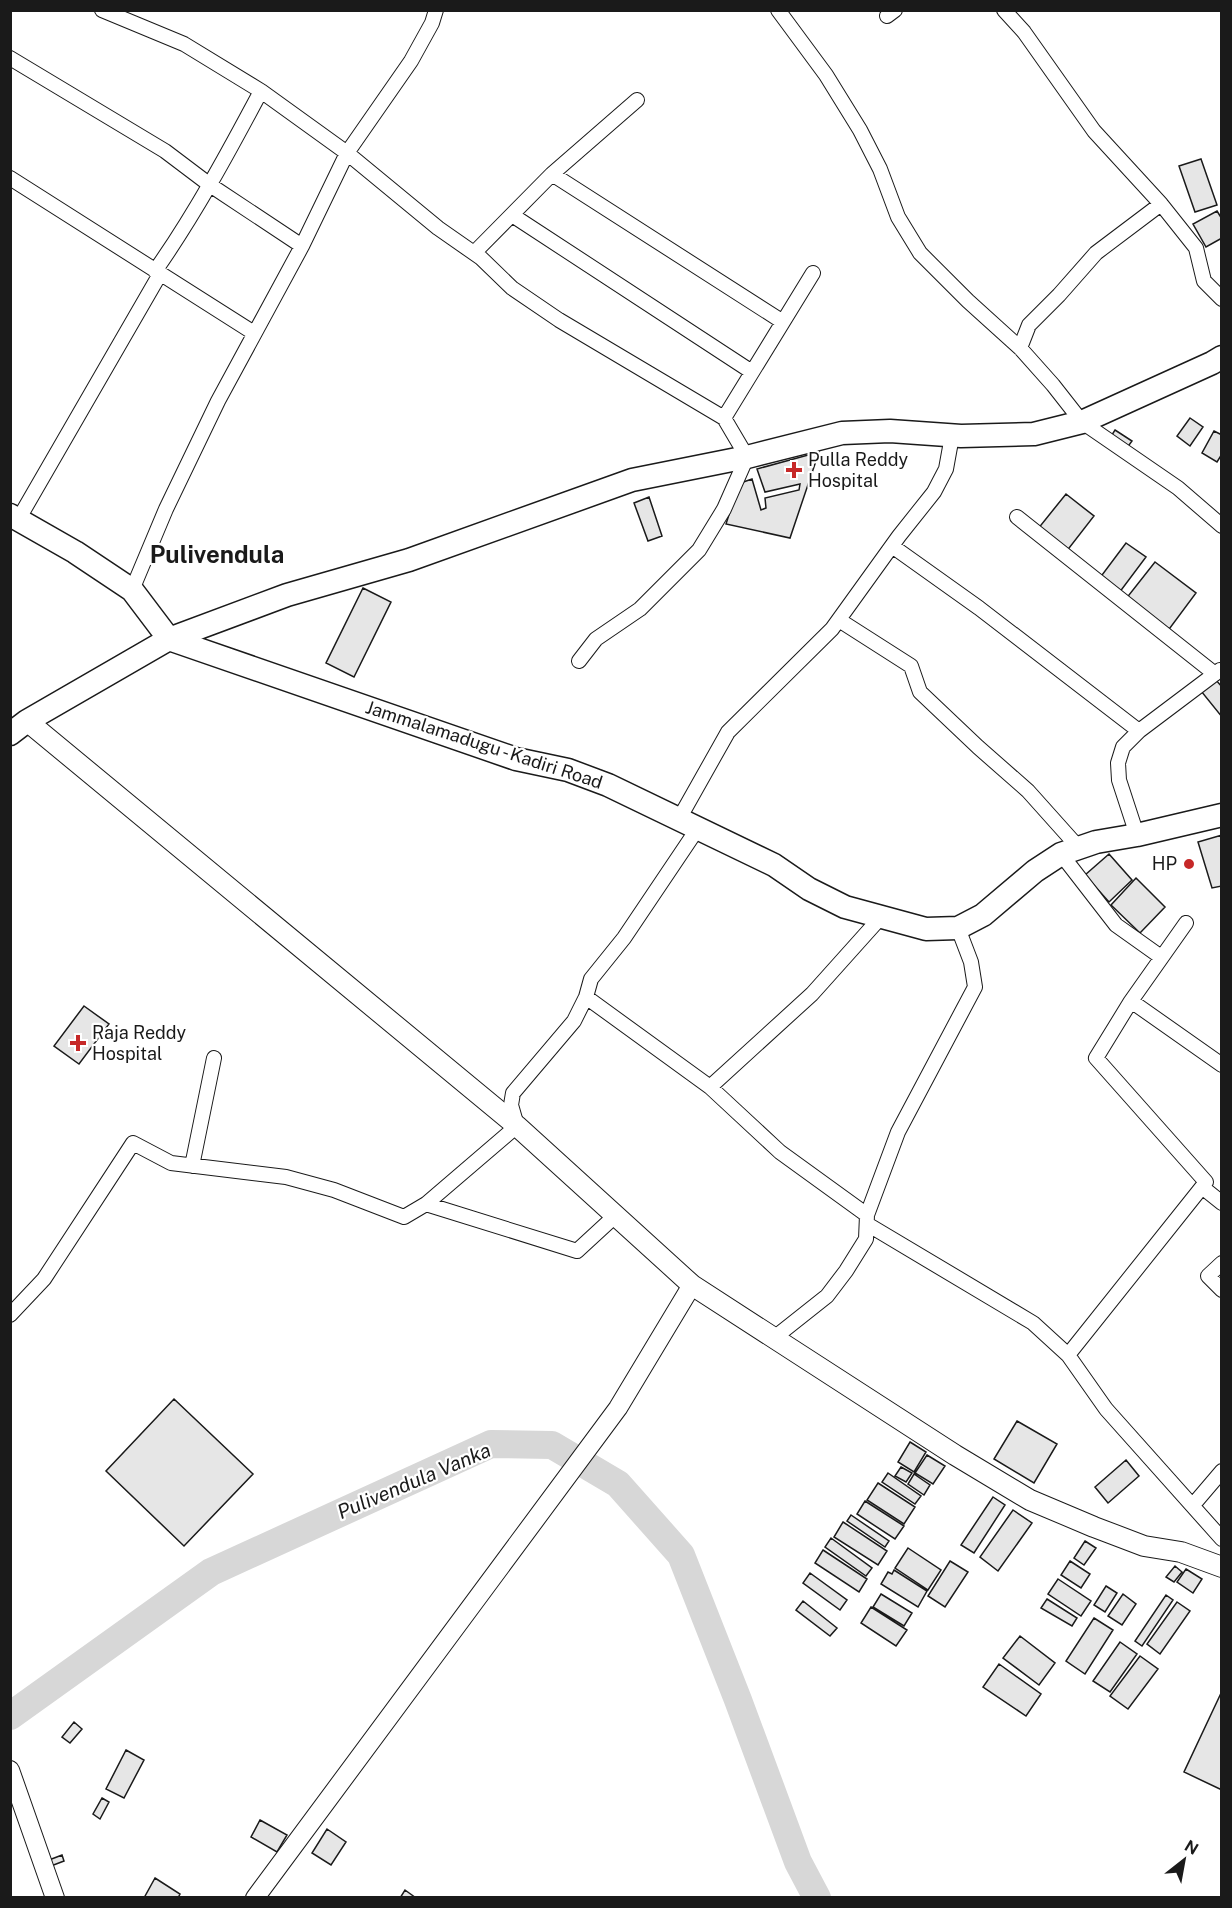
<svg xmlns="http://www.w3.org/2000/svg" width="1232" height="1908" viewBox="0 0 1232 1908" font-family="'Public Sans',sans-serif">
	<rect width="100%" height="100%" fill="#fff"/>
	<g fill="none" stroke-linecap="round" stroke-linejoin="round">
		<path stroke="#d7d7d7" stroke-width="28" d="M10,1716l201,-144 280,-128 61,1 66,39 63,71 57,145 60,162 19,36"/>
	</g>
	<path fill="#e6e6e6" stroke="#1a1a1a" stroke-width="1.5" d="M1201,159l16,46 -22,7 -16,-46z
		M1217,211l5,8v19l-16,9 -13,-23z
		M1190,418l13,9 -13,19 -13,-10z
		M1115,430l17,11 -8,11 -16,-11z
		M1214,431l8,4v19l-5,8 -15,-9z
		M819,452l-29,86 -64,-14 7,-22 -4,-15 23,-8 9,31 5,-2 -1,-10 34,-8 1,-6 -35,8 -8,-23z
		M1066,494l28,22 -28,36 -29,-22z
		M649,497l13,39 -14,5 -14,-38z
		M1126,543l20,14 -27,36 -20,-14z
		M1155,562l41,31 -29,39 -42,-32z
		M363,588l28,14 -37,75 -28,-14z
		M1216,680l6,7v30l-21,-26z
		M1222,835v51l-10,2 -14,-46z
		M1109,854l23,26 -23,22 -24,-27z
		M1136,878l29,29 -25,26 -29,-28z
		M84,1006l25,18 -30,40 -25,-18z
		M174,1399l79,75 -69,72 -78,-75z
		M1017,1421l40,23 -23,39 -40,-24z
		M910,1442l16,10 -12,20 -16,-10z
		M927,1455l18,11 -12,18 -18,-11z
		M1126,1460l13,16 -31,27 -13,-16z
		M901,1467l11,6 -6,9 -11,-6z
		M888,1473l33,23 -6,8 -33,-22z
		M914,1474l16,11 -6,10 -16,-11z
		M878,1483l37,24 -11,17 -37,-24z
		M993,1497l12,8 -31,48 -13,-8z
		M865,1501l39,25 -9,13 -38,-25z
		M1013,1510l19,13 -34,48 -18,-14z
		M851,1515l38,26 -4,6 -38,-26z
		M843,1522l44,29 -9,14 -44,-28z
		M831,1538l41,30 -6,8 -41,-29z
		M1085,1541l11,7 -12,17 -10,-7z
		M908,1548l33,22 -13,20 -33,-22z
		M823,1550l44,29 -8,13 -44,-29z
		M950,1561l18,11 -23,35 -17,-11z
		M1070,1561l20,13 -9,14 -20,-13z
		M1175,1566l7,6 -8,10 -8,-5z
		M1186,1569l16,10 -9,14 -16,-11z
		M894,1570l33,21 -9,16 -37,-23 7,-12 4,2z
		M810,1573l37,27 -7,10 -37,-27z
		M1058,1579l33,22 -10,15 -33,-22z
		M1106,1586l11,7 -12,19 -11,-7z
		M881,1594l31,19 -8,13 -31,-19z
		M1123,1594l13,10 -14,21 -14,-9z
		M1166,1595l7,5 -31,46 -7,-5z
		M1047,1599l30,19 -5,8 -31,-18z
		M803,1601l34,27 -7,8 -34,-26z
		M1177,1602l13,9 -30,43 -13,-10z
		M871,1607l36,23 -11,16 -35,-23z
		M1094,1618l19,12 -28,44 -19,-13z
		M1020,1636l35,27 -16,22 -36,-27z
		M1120,1642l17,12 -27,38 -17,-11z
		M1140,1656l18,13 -30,40 -18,-13z
		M999,1664l42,30 -15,22 -43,-29z
		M1222,1691v99l-38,-18z
		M74,1722l8,7 -12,14 -8,-6z
		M126,1750l18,10 -20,38 -18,-9z
		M102,1798l7,4 -9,17 -7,-5z
		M260,1820l27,15 -10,17 -26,-15z
		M327,1829l19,13 -15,23 -19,-12z
		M62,1855l2,6 -13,5 -2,-6z
		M155,1878l25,16 -2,4h-34z
		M405,1890l11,8h-16z"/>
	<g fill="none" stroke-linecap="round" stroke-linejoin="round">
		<g stroke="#1a1a1a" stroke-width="16">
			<path id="minor" d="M102,10l82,34 77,47 86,62 91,75 43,30 31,30 47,32 165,98 23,39 -23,52 -25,41 -59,59 -44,30 -17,22
				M778,10l48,65 34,55 20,39 18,48 22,36 48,48 52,47 33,37 29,37 96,66 44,38
				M1004,10l20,22 70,99 67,73 35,44 8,33 18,18
				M887,16l8,-6
				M10,58l155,93 45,34 92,61
				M552,174l231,148
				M10,178l244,155
				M512,215l240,157
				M474,253l78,-79 85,-74
				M155,271c40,-57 73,-118 106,-180
				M1020,348l9,-23 30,-30 37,-42 65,-49
				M724,418l89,-145
				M1017,517l198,157
				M18,520l142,-246
				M892,546l87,62 160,123
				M132,590l34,-81 52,-108 84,-155 45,-93 64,-92 21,-38 4,-13
				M839,620l72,46 9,26 58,55 50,44 51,57
				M679,819l49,-87 104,-103 67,-93 35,-44 12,-23 6,-33
				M1137,835l-18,-55 -1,-17 5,-16 16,-16 81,-61
				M1061,854l55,71 45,32
				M1186,923l-55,78 -35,57 110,124 -4,5 20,16
				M586,997l124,90 70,65 87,63
				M1131,1001l91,64
				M710,1087l102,-93 69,-77
				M192,1166l22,-108
				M426,1204l151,47 38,-35
				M867,1224l166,99 35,32 38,54 116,130
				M1222,1263l-14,13 14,14
				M10,1315l34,-36 89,-136 38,20 115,14 48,13 70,27 22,-13 91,-78 -6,-21 2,-12 61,-72 12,-24 5,-18 33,-41 74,-110
				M774,1338l53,-42 19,-25 20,-32 1,-24 31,-83 77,-145 -4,-25 -13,-34
				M1068,1355l134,-168
				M1193,1505l29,-34"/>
		</g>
		<g stroke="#1a1a1a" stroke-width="20">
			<path id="tertiary" d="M10,1770l45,128
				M255,1898l363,-490 74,-123"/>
		</g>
		<g stroke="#1a1a1a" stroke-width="22">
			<path id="secondary" d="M27,721l490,405 175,159 263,170 75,45 64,27 50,19 37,6 41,15"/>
		</g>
		<g stroke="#1a1a1a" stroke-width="25">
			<path id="primary" d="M10,515l65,37 57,38 37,49
				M169,639l347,120 52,11 40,15 166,80 35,24 36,18 81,22 32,-1 25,-13 52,-44 26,-17 35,-12 41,-7 85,-20
				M10,734l17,-13 142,-82 118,-44 122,-35 223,-80 115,-23 95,-24 48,-2 71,5 73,-2 48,-12 130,-59 10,-6"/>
		</g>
		<use href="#minor" stroke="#fff" stroke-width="14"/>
		<use href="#tertiary" stroke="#fff" stroke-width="18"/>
		<use href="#secondary" stroke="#fff" stroke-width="20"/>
		<use href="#primary" stroke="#fff" stroke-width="22"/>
	</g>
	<g fill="#c62828" stroke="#fff" stroke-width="2">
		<path d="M791 461h6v6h6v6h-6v6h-6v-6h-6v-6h6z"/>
		<circle cx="1189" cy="864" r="6"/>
		<path d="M75 1034h6v6h6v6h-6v6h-6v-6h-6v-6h6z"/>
	</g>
	<g text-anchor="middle" stroke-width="4.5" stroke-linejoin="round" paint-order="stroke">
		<g font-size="18" fill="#1a1a1a" stroke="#fff" text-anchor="start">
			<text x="808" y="466">Pulla Reddy<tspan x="808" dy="21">Hospital</tspan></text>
			<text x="1177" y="870" text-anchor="end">HP</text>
			<text x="92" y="1039">Raja Reddy<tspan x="92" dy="21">Hospital</tspan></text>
		</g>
		<g font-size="18" fill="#1a1a1a" stroke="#fff">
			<text transform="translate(484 745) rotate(18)" y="6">Jammalamadugu - Kadiri Road</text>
		</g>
		<g font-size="20" font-style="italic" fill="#1a1a1a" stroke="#fff">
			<text transform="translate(414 1481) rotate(-23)" y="7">Pulivendula Vanka</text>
		</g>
		<g font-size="24" font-weight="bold" fill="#1a1a1a" stroke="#fff">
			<text x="217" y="563">Pulivendula</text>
		</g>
	</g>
	<rect width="1232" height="1908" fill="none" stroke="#1a1a1a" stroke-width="24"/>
	<g transform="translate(1184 1860) rotate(31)" stroke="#ffffff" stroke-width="4.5" paint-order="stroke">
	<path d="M0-4.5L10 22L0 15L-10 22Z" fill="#1a1a1a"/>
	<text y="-9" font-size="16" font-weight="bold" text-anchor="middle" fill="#1a1a1a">N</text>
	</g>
</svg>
